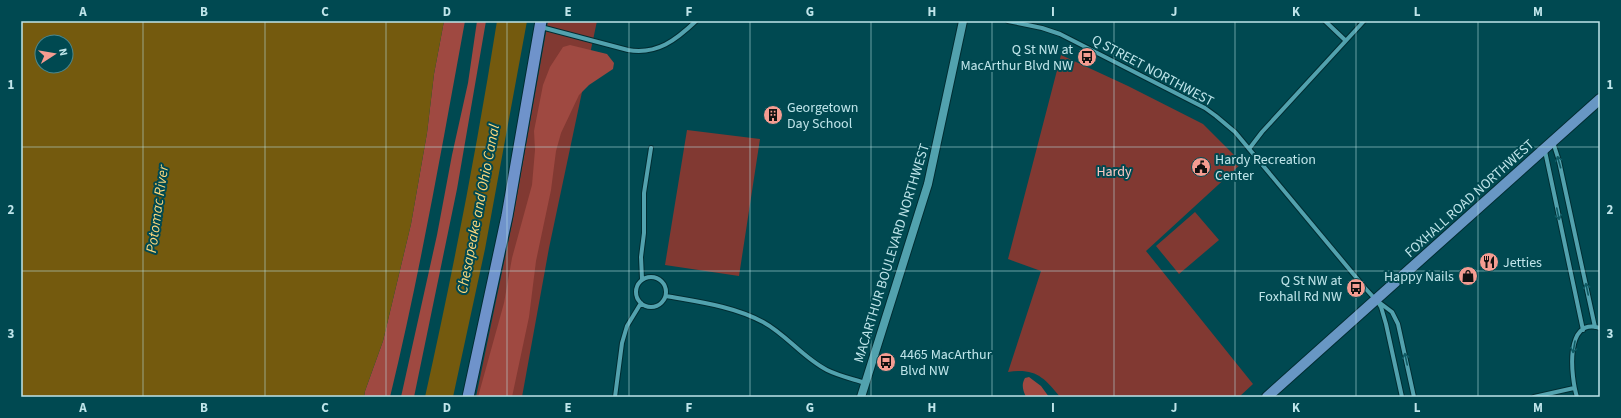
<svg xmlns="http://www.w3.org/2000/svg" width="1621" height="418" viewBox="0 0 1621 418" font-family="'Source Sans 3',sans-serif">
	<rect width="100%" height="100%" fill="#004951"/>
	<path fill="#813932" d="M548,21h49l-48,227 -27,149h-46l36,-173z
		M1061,55l67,31 75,38 39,39 -96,88 107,133 -14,13h-179c-16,-20 -25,-29 -52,-25l33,-101 -33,-12z
		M687,130l73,9 -21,137 -74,-11z
		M1195,212l24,28 -40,34 -23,-28z"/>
	<path fill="#9f4941" d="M444,21h21c-23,126 -45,252 -75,376h-26l1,-6 18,-50 28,-117 16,-91 7,-59z
		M477,21h9l-29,168 -43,208h-13l36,-162 15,-80 16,-72z
		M570,45l37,9 7,9 -1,6 -24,16 -10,10 -18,38 -5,18 -5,39 -15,71 -7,56 -17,80h-34l26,-94 8,-45 20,-73 3,-35 -1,-19 9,-46 7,-18 13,-20z
		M1029,377l12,9 8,11h-23c-3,-7 -5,-12 -1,-19z"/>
	<path fill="#745a0e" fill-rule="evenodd" d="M21,21h423l-10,53 -7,59 -16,91 -28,117 -18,50 -1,6h-343zM42,42h24v24h-24z
		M497,21h30l-42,228 -32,148h-28c28,-125 52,-250 72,-376z"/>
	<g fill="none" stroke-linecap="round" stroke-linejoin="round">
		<g stroke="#002d32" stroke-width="6">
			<path id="minor" d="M1008,21l34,7 18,6 145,74 11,8 19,16 130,156 11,12 16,12 6,12 16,73
				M1325,21l20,19
				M541,27l87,23c29,5 48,-10 68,-29
				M1553,142l6,19 36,166
				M1249,149l13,-17 102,-111
				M1545,151l38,179
				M636 292a15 15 0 1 1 30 0a15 15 0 1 1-30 0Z
				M642,279l-1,-22 3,-24v-40l7,-45
				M666,296c33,6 67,10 97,26 24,13 40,36 64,48 12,6 26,9 38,13
				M1378,302l3,5 5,17 16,73
				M615,397l7,-54 5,-17 14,-23
				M1534,397l40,-9
				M1577,397c-6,-19 -13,-81 23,-69"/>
		</g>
		<g stroke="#002d32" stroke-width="10">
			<path id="secondary" d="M861,397l67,-213 35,-163"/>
		</g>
		<g stroke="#002d32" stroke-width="12">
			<path id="primary" d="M1267,397l333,-298"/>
		</g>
		<g stroke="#002d32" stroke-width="13">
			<path id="trunk" d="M468,397l39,-181 34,-195"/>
		</g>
		<use href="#minor" stroke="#52a2ae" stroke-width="4"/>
		<use href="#secondary" stroke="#52a2ae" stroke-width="8"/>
		<use href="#primary" stroke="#6897c4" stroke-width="10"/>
		<use href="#trunk" stroke="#6f93cb" stroke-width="11"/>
	</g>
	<defs><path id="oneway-shaft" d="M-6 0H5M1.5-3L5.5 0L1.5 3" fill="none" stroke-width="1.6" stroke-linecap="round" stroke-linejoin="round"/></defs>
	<g stroke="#105b64">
		<use href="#oneway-shaft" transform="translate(1559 162) rotate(-106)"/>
		<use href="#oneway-shaft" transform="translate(1558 214) rotate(78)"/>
		<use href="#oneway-shaft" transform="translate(1587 289) rotate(-102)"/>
		<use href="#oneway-shaft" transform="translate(1574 347) rotate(100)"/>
		<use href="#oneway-shaft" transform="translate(1406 359) rotate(-102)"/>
	</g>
	<path fill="none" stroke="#bfe5ea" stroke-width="1" stroke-opacity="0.55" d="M143,21v376M265,21v376M386,21v376M507,21v376M629,21v376M750,21v376M871,21v376M992,21v376M1114,21v376M1235,21v376M1356,21v376M1478,21v376M21,147h1579M21,271h1579"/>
	<defs>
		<g id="bus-disc" transform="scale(1)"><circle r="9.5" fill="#f59c91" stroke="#004951"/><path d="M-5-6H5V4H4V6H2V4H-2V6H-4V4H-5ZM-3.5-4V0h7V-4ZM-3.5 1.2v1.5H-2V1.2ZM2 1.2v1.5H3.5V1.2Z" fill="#111"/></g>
		<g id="building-disc" transform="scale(1)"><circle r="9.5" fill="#f59c91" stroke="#004951"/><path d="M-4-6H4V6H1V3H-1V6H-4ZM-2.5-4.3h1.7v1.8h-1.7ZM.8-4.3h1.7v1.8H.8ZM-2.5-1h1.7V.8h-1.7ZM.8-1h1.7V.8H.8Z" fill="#111"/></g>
		<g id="civic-disc" transform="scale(1)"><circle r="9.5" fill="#f59c91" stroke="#004951"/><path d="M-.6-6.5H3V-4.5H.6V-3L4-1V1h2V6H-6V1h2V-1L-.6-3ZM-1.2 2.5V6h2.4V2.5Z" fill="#111"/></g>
		<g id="restaurant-disc" transform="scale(1)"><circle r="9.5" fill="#f59c91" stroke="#004951"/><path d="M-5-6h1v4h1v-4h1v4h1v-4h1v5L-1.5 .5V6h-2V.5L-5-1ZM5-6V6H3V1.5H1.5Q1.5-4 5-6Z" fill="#111"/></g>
		<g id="shop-disc" transform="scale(1)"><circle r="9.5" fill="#f59c91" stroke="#004951"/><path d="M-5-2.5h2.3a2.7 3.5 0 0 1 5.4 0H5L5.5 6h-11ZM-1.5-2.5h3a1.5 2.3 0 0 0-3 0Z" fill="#111"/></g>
	</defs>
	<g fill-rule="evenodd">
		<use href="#bus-disc" x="1087" y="57"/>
		<use href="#building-disc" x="773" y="115"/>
		<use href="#civic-disc" x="1201" y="167"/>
		<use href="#restaurant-disc" x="1489" y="262"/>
		<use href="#shop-disc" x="1468" y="276"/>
		<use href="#bus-disc" x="1356" y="288"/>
		<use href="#bus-disc" x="886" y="362"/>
	</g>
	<g text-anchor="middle" stroke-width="4" stroke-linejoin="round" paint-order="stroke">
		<g font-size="14" fill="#bfe5ea" stroke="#004951" text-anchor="start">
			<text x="1073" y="54" text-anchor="end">Q St NW at<tspan x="1073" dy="16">MacArthur Blvd NW</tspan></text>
			<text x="787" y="112">Georgetown<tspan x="787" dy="16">Day School</tspan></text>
			<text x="1215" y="164">Hardy Recreation<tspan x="1215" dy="16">Center</tspan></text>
			<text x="1503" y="267">Jetties</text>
			<text x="1454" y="281" text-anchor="end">Happy Nails</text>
			<text x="1342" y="285" text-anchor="end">Q St NW at<tspan x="1342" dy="16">Foxhall Rd NW</tspan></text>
			<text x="900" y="359">4465 MacArthur<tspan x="900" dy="16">Blvd NW</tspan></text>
		</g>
		<g font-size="14" fill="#bfe5ea" stroke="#004951">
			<text transform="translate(1153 70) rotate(28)" y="5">Q STREET NORTHWEST</text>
			<text transform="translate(1469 198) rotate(-42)" y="5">FOXHALL ROAD NORTHWEST</text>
			<text transform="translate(891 253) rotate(-73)" y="5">MACARTHUR BOULEVARD NORTHWEST</text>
		</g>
		<g font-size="14" fill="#fbc9c2" stroke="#004951">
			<text x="1114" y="176">Hardy</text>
		</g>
		<g font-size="15" font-style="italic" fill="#fdd87e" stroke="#004951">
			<text transform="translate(157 209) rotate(-82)" y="5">Potomac River</text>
			<text transform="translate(478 209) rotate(-79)" y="5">Chesapeake and Ohio Canal</text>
		</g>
	</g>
	<rect width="1621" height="418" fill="none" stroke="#004951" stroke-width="44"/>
	<g transform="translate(54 54) rotate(78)"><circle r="19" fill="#004951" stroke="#4c878e"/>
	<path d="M0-3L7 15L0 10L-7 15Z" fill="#f59c91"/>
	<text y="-6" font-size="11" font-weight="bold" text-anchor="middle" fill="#bfe5ea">N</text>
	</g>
	<rect x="22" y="22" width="1577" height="374" fill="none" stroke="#bfe5ea" stroke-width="1.5"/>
	<g font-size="13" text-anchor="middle" font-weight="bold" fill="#bfe5ea">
		<text x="83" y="16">A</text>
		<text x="204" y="16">B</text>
		<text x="325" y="16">C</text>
		<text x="447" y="16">D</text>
		<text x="568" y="16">E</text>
		<text x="689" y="16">F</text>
		<text x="810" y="16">G</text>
		<text x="932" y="16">H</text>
		<text x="1053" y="16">I</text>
		<text x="1174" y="16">J</text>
		<text x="1296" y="16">K</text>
		<text x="1417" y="16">L</text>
		<text x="1538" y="16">M</text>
		<text x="11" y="89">1</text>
		<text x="1610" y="89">1</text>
		<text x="11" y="214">2</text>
		<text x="1610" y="214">2</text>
		<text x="11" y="338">3</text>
		<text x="1610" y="338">3</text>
		<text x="83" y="412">A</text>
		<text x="204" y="412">B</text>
		<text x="325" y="412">C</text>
		<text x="447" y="412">D</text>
		<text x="568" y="412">E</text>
		<text x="689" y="412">F</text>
		<text x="810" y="412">G</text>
		<text x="932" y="412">H</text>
		<text x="1053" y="412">I</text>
		<text x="1174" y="412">J</text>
		<text x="1296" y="412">K</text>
		<text x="1417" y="412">L</text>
		<text x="1538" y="412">M</text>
	</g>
</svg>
